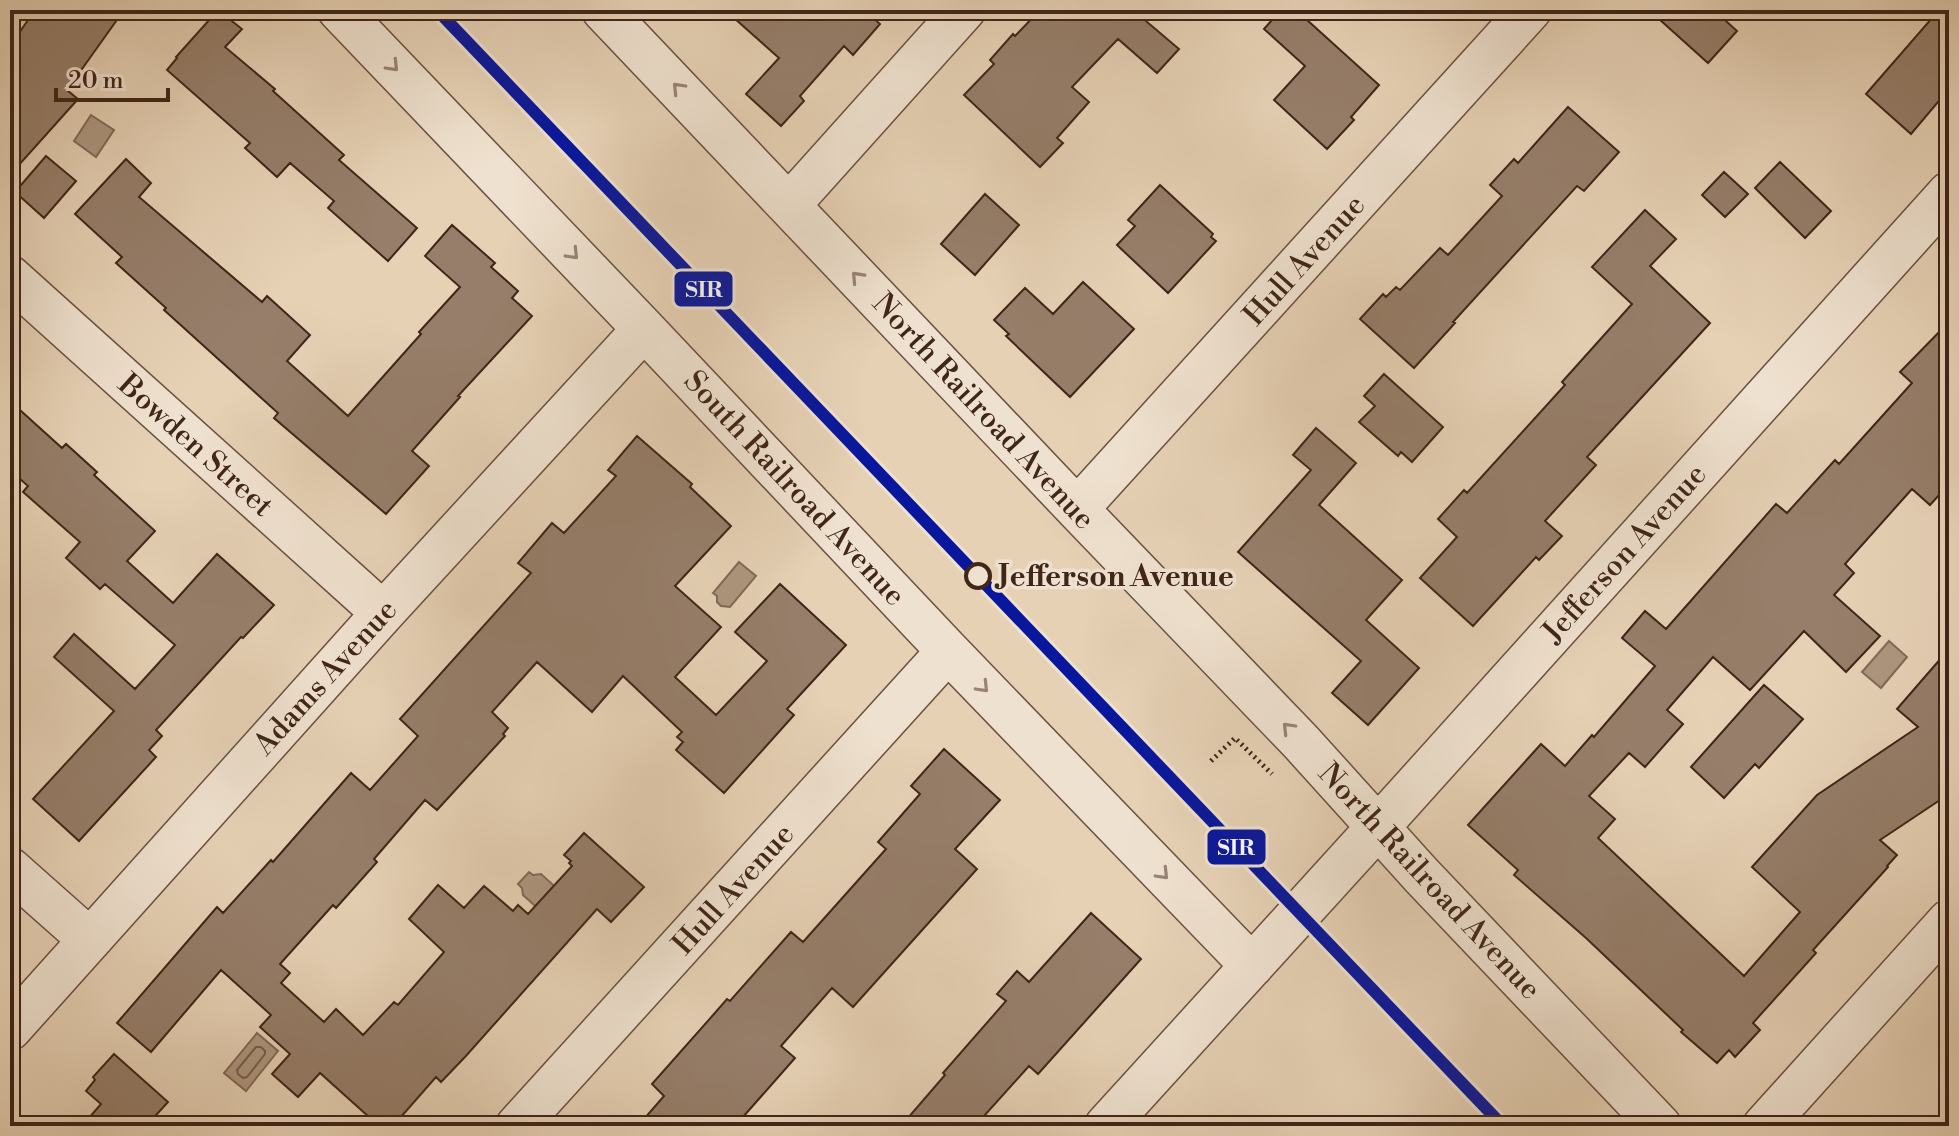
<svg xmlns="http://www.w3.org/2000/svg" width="1959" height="1136" viewBox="0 0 1959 1136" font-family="'Libre Bodoni',serif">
	<rect width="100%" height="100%" fill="#e6d1b5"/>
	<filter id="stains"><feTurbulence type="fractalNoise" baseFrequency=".0025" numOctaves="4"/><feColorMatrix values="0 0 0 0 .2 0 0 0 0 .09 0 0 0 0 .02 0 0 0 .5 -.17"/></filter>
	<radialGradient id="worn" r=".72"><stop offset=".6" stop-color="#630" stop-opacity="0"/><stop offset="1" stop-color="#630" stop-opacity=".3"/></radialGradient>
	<path fill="#ae9780" stroke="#826957" stroke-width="2" d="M91,115l23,15 -18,27 -22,-16z
		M739,562l17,14 -26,31 -9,-1 -4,-4v-6l-4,-3z
		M1889,641l18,16 -26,31 -19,-16z
		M529,872l4,3 8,-1 32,29 -19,20 -31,-28 -1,-7 -4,-4z
		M257,1033l21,18 -32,40 -22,-18z"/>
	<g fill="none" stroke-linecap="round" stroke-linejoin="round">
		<path stroke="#775e4c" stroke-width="2" d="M256,1047h5l4,4v3l-18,23 -4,1 -5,-4 -1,-4z"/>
	</g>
	<path fill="#967e6a" stroke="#402519" stroke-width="2" d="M35,10h89l-57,80 11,9 -68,76v-129z
		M218,10l24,19 -17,18 50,42 -2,2 71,64 -5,5 78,68 -29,33 -60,-53 6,-7 -44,-38 -13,14 -32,-29 5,-5 -83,-73 10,-12 -1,-1z
		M725,10h139l16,14 -27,31 -9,-9 -44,50 4,5 -23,25 -35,-32 33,-36z
		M1040,10h106l-6,6 39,33 -22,24 -39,-34 -46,48 17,15 -32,36 6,5 -23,24 -76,-72 30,-31 -4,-4 23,-26 2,2z
		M1281,10h15l83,75 -28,32 3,3 -27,29 -53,-49 31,-34 -41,-37z
		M1649,10h65l23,21 -29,32z
		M1939,10h10v79l-38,45 -45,-40z
		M1568,107l51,45 -35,39 -7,-5 -124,136 2,1 -41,45 -54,-49 23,-25 3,3 10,-10 4,3 40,-42 8,7 54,-59 -12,-11 24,-26 4,4z
		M46,156l30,25 -32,37 -29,-26z
		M126,159l25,24 -12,14 123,105 5,-6 43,39 -23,26 61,55 73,-82 -2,-2 41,-45 -35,-31 27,-31 43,38 -4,4 27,24 -6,7 20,18 -74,80 2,1 -48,54 17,15 -43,48 -112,-96 4,-5 -114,-103 2,-2 -50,-45 6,-6 -47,-43z
		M1780,162l51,49 -26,27 -50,-50z
		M1724,172l24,22 -23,23 -23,-22z
		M1160,185l53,49 -2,3 5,4 -48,52 -51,-48 18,-19 -7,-6z
		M985,194l34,31 -44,50 -34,-31z
		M1645,210l31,29 -26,27 60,57 -123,134 9,8 -51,56 17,15 -23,24 -3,-3 -63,69 -53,-48 37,-41 -19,-18 26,-29 3,3 98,-108 -3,-3 70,-78 -40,-37z
		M1083,282l51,47 -64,68 -64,-61 3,-2 -15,-14 31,-32 28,26z
		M1949,322v162l-19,21 -18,-16 -67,75 9,9 -20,22 46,41 -34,36 -42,-41 -54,59 -37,-33 -46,53 16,14 -38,43 -16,-14 -40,43 26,23 -17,19 146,138 56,-64 -48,-45 65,-72 101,-68 -21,-18 52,-60v145l-69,46 17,15 -10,11 1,1 -75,83 3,3 -63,70 7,7 -25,27 -6,-7 -12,13 -36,-31 2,-2 -97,-92 -72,-63 4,-5 -50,-45 73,-81 24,22 27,-31 2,2 61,-71 -33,-28 23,-27 21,18 110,-125 11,9 48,-53 4,4 73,-81 -12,-11z
		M1384,374l59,53 -31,35 -11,-10 -3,4 -39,-34 16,-16 -11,-10z
		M10,401l52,47 4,-4 31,28 -3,3 61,56 -28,30 46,42 44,-49 57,51 -31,33 -2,-1 -85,93 6,6 -13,14 7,7 -77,84 -46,-42 81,-88 -60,-54 20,-23 61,55 40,-44 -70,-61 -5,5 -34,-31 14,-16 -57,-50 5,-6 -18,-16z
		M1316,428l40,35 -37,42 83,75 -36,40 53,48 -51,57 -36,-32 29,-32 -123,-109 73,-82 -18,-15z
		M637,436l55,48 -2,3 41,39 -56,60 46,41 -46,50 41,38 51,-54 -32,-29 45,-48 66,61 -59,64 7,6 -70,78 -48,-43 7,-8 -6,-5 5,-5 -59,-56 -31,36 -55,-50 -45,50 16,16 -5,6 2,2 -68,74 -12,-10 -51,59 3,3 -41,46 -3,-3 -53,59 10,9 -9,10 43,39 12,-13 27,26 31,-33 4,3 46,-53 -35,-33 29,-34 26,23 20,-22 29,25 5,-6 10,9 44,-48 -3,-3 2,-2 -7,-6 20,-22 60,54 -33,35 -14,-13 -132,148 -24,25 -5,-5 -43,49h-14l-59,-53 -22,24 -26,-23 18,-20 -30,-27 11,-12 -50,-45 -70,82 -34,-29 100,-116 6,6 48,-53 2,2 78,-89 19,17 48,-54 -18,-17 131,-146 -13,-10 34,-40 12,10 52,-57 -8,-6z
		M1764,685l39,34 -44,49 -4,-4 -31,34 -33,-31z
		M944,749l56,51 -45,49 22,20 -124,138 -21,-19 -51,58 14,12 -60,68h-97l26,-30 -12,-12 62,-70 13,-15 3,2 61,-69 12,10 83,-93 -8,-7 42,-48 -9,-8z
		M1091,913l50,46 -103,115 -9,-8 -54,60h-74l44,-51 -2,-2 63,-72 -9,-7 20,-23 12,11z
		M114,1054l54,48 -22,24h-64l19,-22 -15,-13 9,-11 -2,-3z"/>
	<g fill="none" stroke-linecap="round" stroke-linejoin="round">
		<g stroke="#6a5040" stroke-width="45">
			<path id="minor" d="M339,10l305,319 304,322 304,315
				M603,10l474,499 224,233 121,134 238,250
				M789,205l175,-195
				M10,277l373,336
				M1077,509l453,-499
				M10,869l80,71
				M10,1029l373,-416 261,-284
				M517,1126l431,-475
				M1106,1126l272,-299 571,-634
				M1764,1126l185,-205"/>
		</g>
		<path stroke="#402519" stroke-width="5" stroke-dasharray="2 4" stroke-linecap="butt" d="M1211,761l24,-23 37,36"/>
		<use href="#minor" stroke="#efe1cf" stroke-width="42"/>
		<g stroke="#efe1cf" stroke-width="18">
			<path id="metro-1" d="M437,10l1066,1116"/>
		</g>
		<use href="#metro-1" stroke="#08179c" stroke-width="12"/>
	</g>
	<defs><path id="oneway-chevron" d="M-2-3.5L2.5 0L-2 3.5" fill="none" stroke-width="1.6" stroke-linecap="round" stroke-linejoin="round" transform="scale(2)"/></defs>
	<g stroke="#988374">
		<use href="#oneway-chevron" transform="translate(393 66) rotate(46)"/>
		<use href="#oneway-chevron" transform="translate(678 88) rotate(-134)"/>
		<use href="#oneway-chevron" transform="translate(573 254) rotate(46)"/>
		<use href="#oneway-chevron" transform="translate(857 277) rotate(-133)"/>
		<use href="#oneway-chevron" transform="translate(983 687) rotate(46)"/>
		<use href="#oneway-chevron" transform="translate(1288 728) rotate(-134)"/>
		<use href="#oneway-chevron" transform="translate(1163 874) rotate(46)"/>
	</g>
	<circle fill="#efe1cf" stroke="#402519" stroke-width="4" cx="978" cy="576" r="12"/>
	<g text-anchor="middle" stroke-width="7" stroke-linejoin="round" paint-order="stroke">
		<g font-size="30" fill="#402519" stroke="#efe1cf">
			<text transform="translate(1304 260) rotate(-48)" y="10">Hull Avenue</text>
			<text transform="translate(984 411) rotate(47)" y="10">North Railroad Avenue</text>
			<text transform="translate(196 445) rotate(42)" y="10">Bowden Street</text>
			<text transform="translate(795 488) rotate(47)" y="10">South Railroad Avenue</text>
			<text transform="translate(1624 553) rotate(-48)" y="10">Jefferson Avenue</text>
			<text transform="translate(325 677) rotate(-48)" y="10">Adams Avenue</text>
			<text transform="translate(1430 881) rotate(47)" y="10">North Railroad Avenue</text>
			<text transform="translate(733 889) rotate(-48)" y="10">Hull Avenue</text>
		</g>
		<g font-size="30" font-weight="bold" fill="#402519" stroke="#efe1cf" text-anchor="start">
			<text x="998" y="586">Jefferson Avenue</text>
		</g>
	</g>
	<g stroke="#efe1cf" stroke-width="3">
		<rect x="673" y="270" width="61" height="38" rx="8" fill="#08179c"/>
		<rect x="1206" y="828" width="61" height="38" rx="8" fill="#08179c"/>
	</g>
	<g font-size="22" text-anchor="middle" font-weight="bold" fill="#fff">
		<text x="704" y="297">SIR</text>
		<text x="1236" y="855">SIR</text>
	</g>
	<rect width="1959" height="1136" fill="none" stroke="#e6d1b5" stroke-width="40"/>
	<rect x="12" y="12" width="1935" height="1112" fill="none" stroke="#402519" stroke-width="4"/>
	<rect x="20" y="20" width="1919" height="1096" fill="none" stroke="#402519" stroke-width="2"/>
	<path d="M56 88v12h112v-12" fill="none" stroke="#402519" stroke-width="4"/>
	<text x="68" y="88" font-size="24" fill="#402519" stroke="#efe1cf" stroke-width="6" paint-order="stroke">20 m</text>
	<rect width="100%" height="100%" filter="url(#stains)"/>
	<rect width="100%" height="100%" fill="url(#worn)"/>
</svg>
